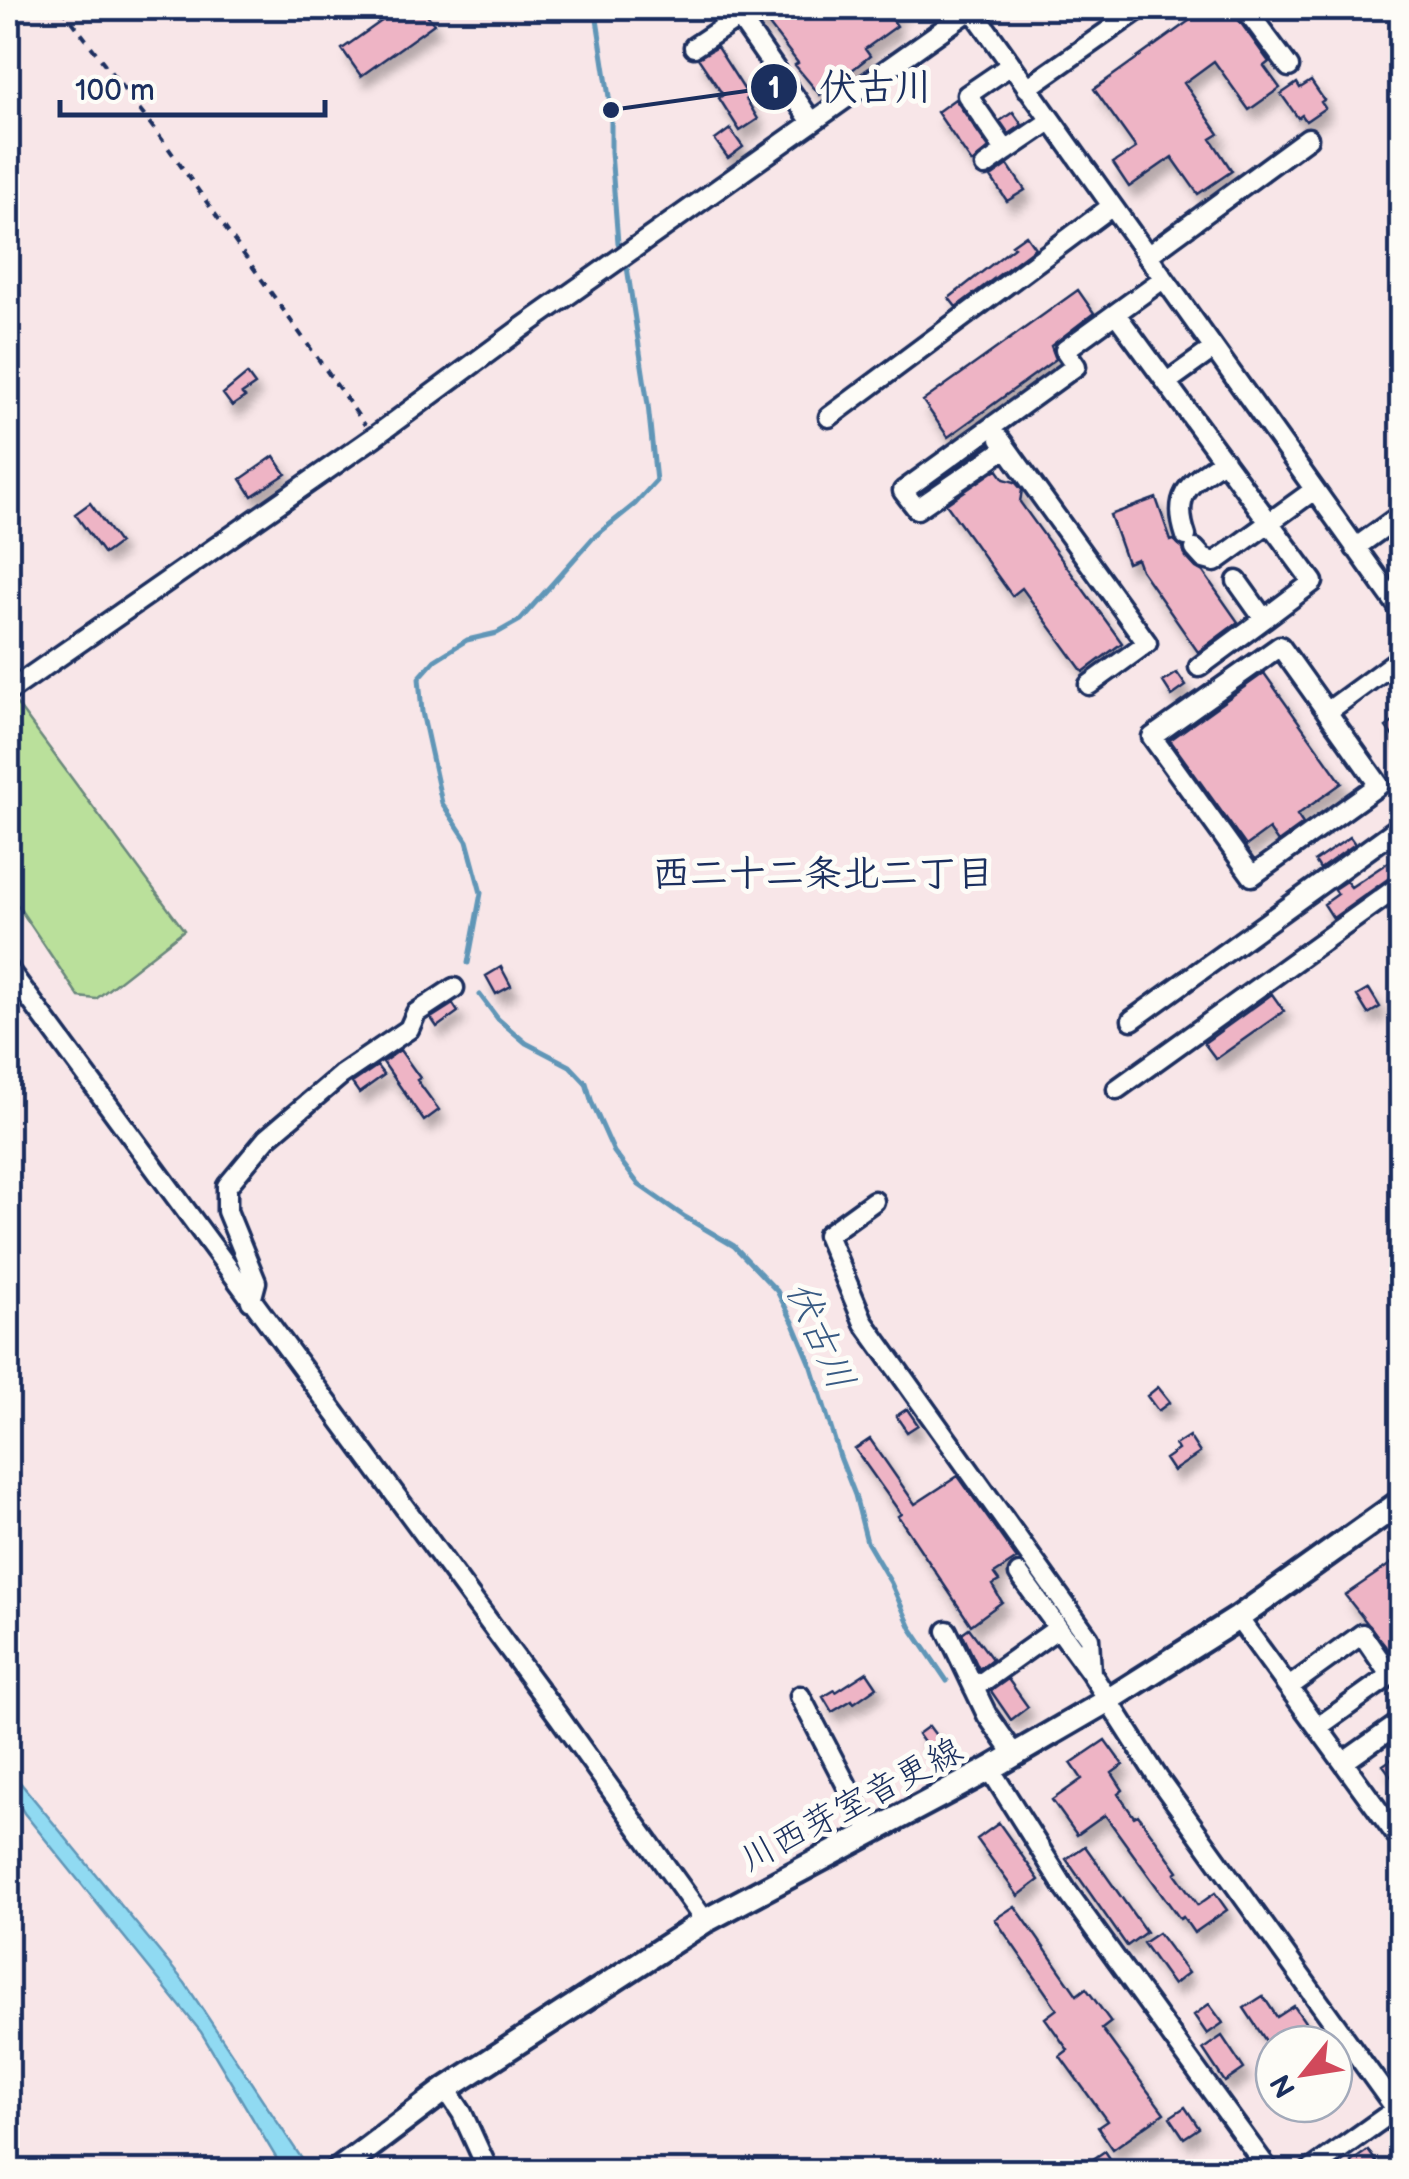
<svg xmlns="http://www.w3.org/2000/svg" width="1409" height="2179" viewBox="0 0 1409 2179" font-family="'Balsamiq Sans','Klee One',sans-serif">
	<defs>
		<filter id="shadow"><feDropShadow dx="6" dy="10" stdDeviation="5" flood-color="#0004"/></filter>
	</defs>
	<rect width="100%" height="100%" fill="#f8e6e8"/>
	<filter id="ink" filterUnits="userSpaceOnUse"><feTurbulence type="fractalNoise" baseFrequency=".01" numOctaves="2"/><feDisplacementMap in="SourceGraphic" scale="20" xChannelSelector="R" yChannelSelector="G"/><feConvolveMatrix kernelMatrix="1 2 1 2 8 2 1 2 1" color-interpolation-filters="sRGB"/></filter>
	<g filter="url(#ink)">
		<path fill="#bae09b" stroke="#6a887c" stroke-width="2.5" d="M16,703l168,227 -88,69 -17,-2 -71,-106v-181z"/>
		<path fill="#90daf2" stroke="#6196b7" stroke-width="2.5" d="M8,1760l11,21 166,202 125,188h-26l-83,-139 -177,-219 -16,-27z"/>
		<g fill="none" stroke-linecap="round" stroke-linejoin="round">
			<path stroke="#6196b7" stroke-width="5" d="M592,8l4,5 15,97v42l7,91
				M468,963l13,-70 -14,-52 -25,-38 -20,-91 -3,-34 16,-18 32,-20 30,-7 23,-13 73,-82 42,-34 21,-23 -8,-76 -21,-138
				M480,995l18,24 28,24 44,23 16,17 6,20 22,49 25,33 46,32 49,29 43,45 17,33 18,43 28,90 15,38 12,47 24,41 20,45 36,53"/>
		</g>
		<path fill="#eeb4c5" stroke="#1b2f5e" stroke-width="2.5" filter="url(#shadow)" d="M400,8h22l12,16 -73,52 -19,-27z
			M756,8h146l-12,8 7,10 -32,23 5,7 -50,39 -25,-30 3,-2 -32,-42 -6,5 -8,-12 6,-4z
			M1207,8h23l39,54 -5,4 16,22 -31,22 -35,-49 -30,22 35,51 -8,5 21,32 -34,23 -26,-37 -43,30 -16,-24 23,-15 -42,-59z
			M717,47l32,50 -3,2 12,20 -18,12 -21,-33 4,-3 -25,-37z
			M1311,81l13,19 -3,2 4,6 -19,13 -4,-6 -4,3 -17,-24 16,-11 3,5z
			M955,99l34,49 -17,15 -35,-51z
			M1013,112l9,13 -13,9 -9,-13z
			M730,129l13,18 -15,11 -13,-18z
			M1008,165l17,25 -18,11 -16,-24z
			M1026,235l9,13 -79,59 -7,-9 65,-51 -2,-2z
			M1078,290l16,23 -43,33 5,13 -108,78 -25,-36z
			M247,374l8,11 -13,9 3,3 -13,9 -9,-12z
			M274,456l12,18 -34,22 -11,-17z
			M997,469l7,10 11,3 7,8 -2,12 102,141 -39,29 -61,-84 -10,8 -66,-92z
			M1156,498l15,43 3,-1 9,8 3,9 10,11 7,4 35,50 -40,30 -57,-82 -4,-11 -10,4 -17,-48z
			M90,503l29,40 -15,11 -29,-40z
			M1177,673l9,13 -14,10 -9,-14z
			M1264,673l78,110 -45,32 6,9 -25,18 -9,-13 -23,17 -76,-106z
			M1402,716v33l-16,-22z
			M1350,837l5,7 -35,25 -5,-8z
			M1402,853v19l-7,2 -62,44 -9,-14 14,-10 -4,-5 12,-8 5,6z
			M501,967l10,19 -15,8 -10,-18z
			M1369,989l11,18 -12,7 -11,-18z
			M1272,994l12,17 -68,48 -12,-16z
			M453,1004l5,8 -21,15 -6,-9z
			M400,1050l20,28 -3,2 22,30 -15,11 -41,-59z
			M377,1066l7,9 -25,18 -7,-10z
			M1158,1387l12,15 -12,9 -11,-15z
			M907,1409l11,16 -11,7 -11,-16z
			M1189,1436l11,17 -27,18 -8,-12 13,-9 -3,-5z
			M870,1439l45,65 43,-28 59,83 -23,15 5,7 -7,4 10,17 -31,23 -73,-109 3,-2 -46,-65z
			M1402,1556v99l-8,2 -49,-62z
			M969,1628l23,31 -13,10 -17,-36z
			M867,1672l10,15 -23,16 -2,-3 -20,12 -9,-15 12,-7 1,2z
			M1008,1679l20,28 -17,13 -20,-29z
			M929,1726l12,16 -11,9 -12,-17z
			M1105,1740l18,25 -11,8 11,17 -5,4 16,23 4,-2 40,56 -3,2 23,32 17,-12 12,17 -33,23 -11,-16 -3,2 -75,-104 -28,20 -25,-35 30,-21 -11,-16z
			M1402,1752v39l-19,-26z
			M999,1823l40,57 -21,16 -41,-57z
			M1085,1846l61,86 -19,14 -61,-87z
			M1015,1906l62,89 9,-7 25,34 -9,7 62,84 -51,36 -15,-22 9,-6 -47,-65 8,-6 -23,-32 12,-9 -62,-90z
			M1158,1933l30,40 -15,12 -30,-42z
			M1263,1996l14,21 17,-11 26,38h-46v9l-30,-45z
			M1209,2004l14,19 -16,11 -13,-19z
			M1222,2036l22,33 -19,13 -22,-33z
			M1185,2107l14,21 -15,10 -14,-21z
			M1368,2150l15,22h-25l-7,-10z
			M1105,2151l14,21h-45z"/>
		<g fill="none" stroke-linecap="round" stroke-linejoin="round">
			<g stroke="#1b2f5e" stroke-width="25">
				<path id="minor" d="M971,8l431,604
					M1245,8l44,59
					M694,47l45,-30 73,105
					M1011,65l-44,30 39,56 44,-30
					M1027,88l114,-80
					M985,166l21,-15
					M1147,256l161,-118
					M1116,314l197,268 -49,37 -27,-38
					M1167,382l46,-33
					M829,417l283,-211
					M1000,439l147,204 -58,42
					M1006,448l-89,61 -14,-18 173,-125 -11,-16 98,-71
					M1186,536c-15,-44 5,-53 38,-76
					M1355,548l47,-34
					M1195,549l9,10 11,3 99,-72
					M1280,646l99,139 -127,91 -100,-139z
					M1199,667l65,-48
					M8,692l366,-255 149,-110 449,-318
					M1327,712l75,-55
					M8,969l551,748 146,204
					M1132,1020l270,-195
					M1117,1089l285,-205
					M874,1201l-47,34 37,88 225,315 2,35
					M251,1301l5,-19 -29,-71v-25l40,-48 74,-63 68,-46 7,-16 38,-25
					M1019,1574l72,99 67,105 238,331
					M1238,1618l164,225
					M947,1631l40,84 28,40
					M1289,1687l73,-53 28,41
					M974,1688l84,-60
					M800,1696l71,136
					M1318,1727l84,-60
					M1344,1762l58,-41
					M990,1769l76,121 204,282
					M446,2089l16,24 27,59
					M1308,2172l94,-67"/>
			</g>
			<g stroke="#1b2f5e" stroke-width="30">
				<path id="major" d="M336,2172l110,-83 259,-168 285,-152 117,-68 131,-83 164,-117"/>
			</g>
			<path stroke="#1b2f5e" stroke-width="4" stroke-dasharray="8 8" stroke-linecap="butt" d="M62,8l102,134 201,283"/>
			<use href="#minor" stroke="#fdfcf7" stroke-width="18"/>
			<use href="#major" stroke="#fdfcf7" stroke-width="22"/>
		</g>
	</g>
	<g text-anchor="middle" stroke-width="10" stroke-linejoin="round" paint-order="stroke">
		<g font-size="35" fill="#1b2f5e" stroke="#fdfcf7">
			<text transform="translate(851 1804) rotate(-28)" y="12">川西芽室音更線</text>
		</g>
		<g font-size="38" font-weight="bold" fill="#1b2f5e" stroke="#fdfcf7">
			<text x="823" y="886">西二十二条北二丁目</text>
		</g>
		<g font-size="38" font-style="italic" fill="#385a83" stroke="#fdfcf7">
			<text transform="translate(821 1335) rotate(66)" y="13">伏古川</text>
		</g>
	</g>
	<path fill="none" stroke="#1b2f5e" stroke-width="4" d="M611 110L774 87"/>
	<g fill="#1b2f5e" stroke="#fdfcf7" stroke-width="4">
		<circle cx="611" cy="110" r="10"/>
		<circle cx="774" cy="87" r="25"/>
	</g>
	<g font-size="30" text-anchor="middle" font-weight="bold" fill="#fff">
		<text x="774" y="98">1</text>
	</g>
	<g font-size="38" text-anchor="middle" font-weight="bold" fill="#1b2f5e" stroke="#fdfcf7" stroke-width="10" stroke-linejoin="round" paint-order="stroke">
		<text x="876" y="100">伏古川</text>
	</g>
	<rect width="1409" height="2179" fill="none" stroke="#fdfcf7" stroke-width="40"/>
	<rect x="20" y="20" width="1369" height="2139" fill="none" stroke="#1b2f5e" stroke-width="4" filter="url(#ink)"/>
	<g transform="translate(1304 2074) rotate(240)"><circle r="48" fill="#fdfcf7" stroke="#a3aaba" stroke-width="2.5"/>
	<path d="M0-8L18 38L0 25L-18 38Z" fill="#d1495b"/>
	<text y="-15" font-size="28" font-weight="bold" text-anchor="middle" fill="#1b2f5e">N</text>
	</g>
	<path d="M60 100v15h265v-15" fill="none" stroke="#1b2f5e" stroke-width="5"/>
	<text x="75" y="100" font-size="30" fill="#1b2f5e" stroke="#fdfcf7" stroke-width="8" paint-order="stroke">100 m</text>
</svg>
